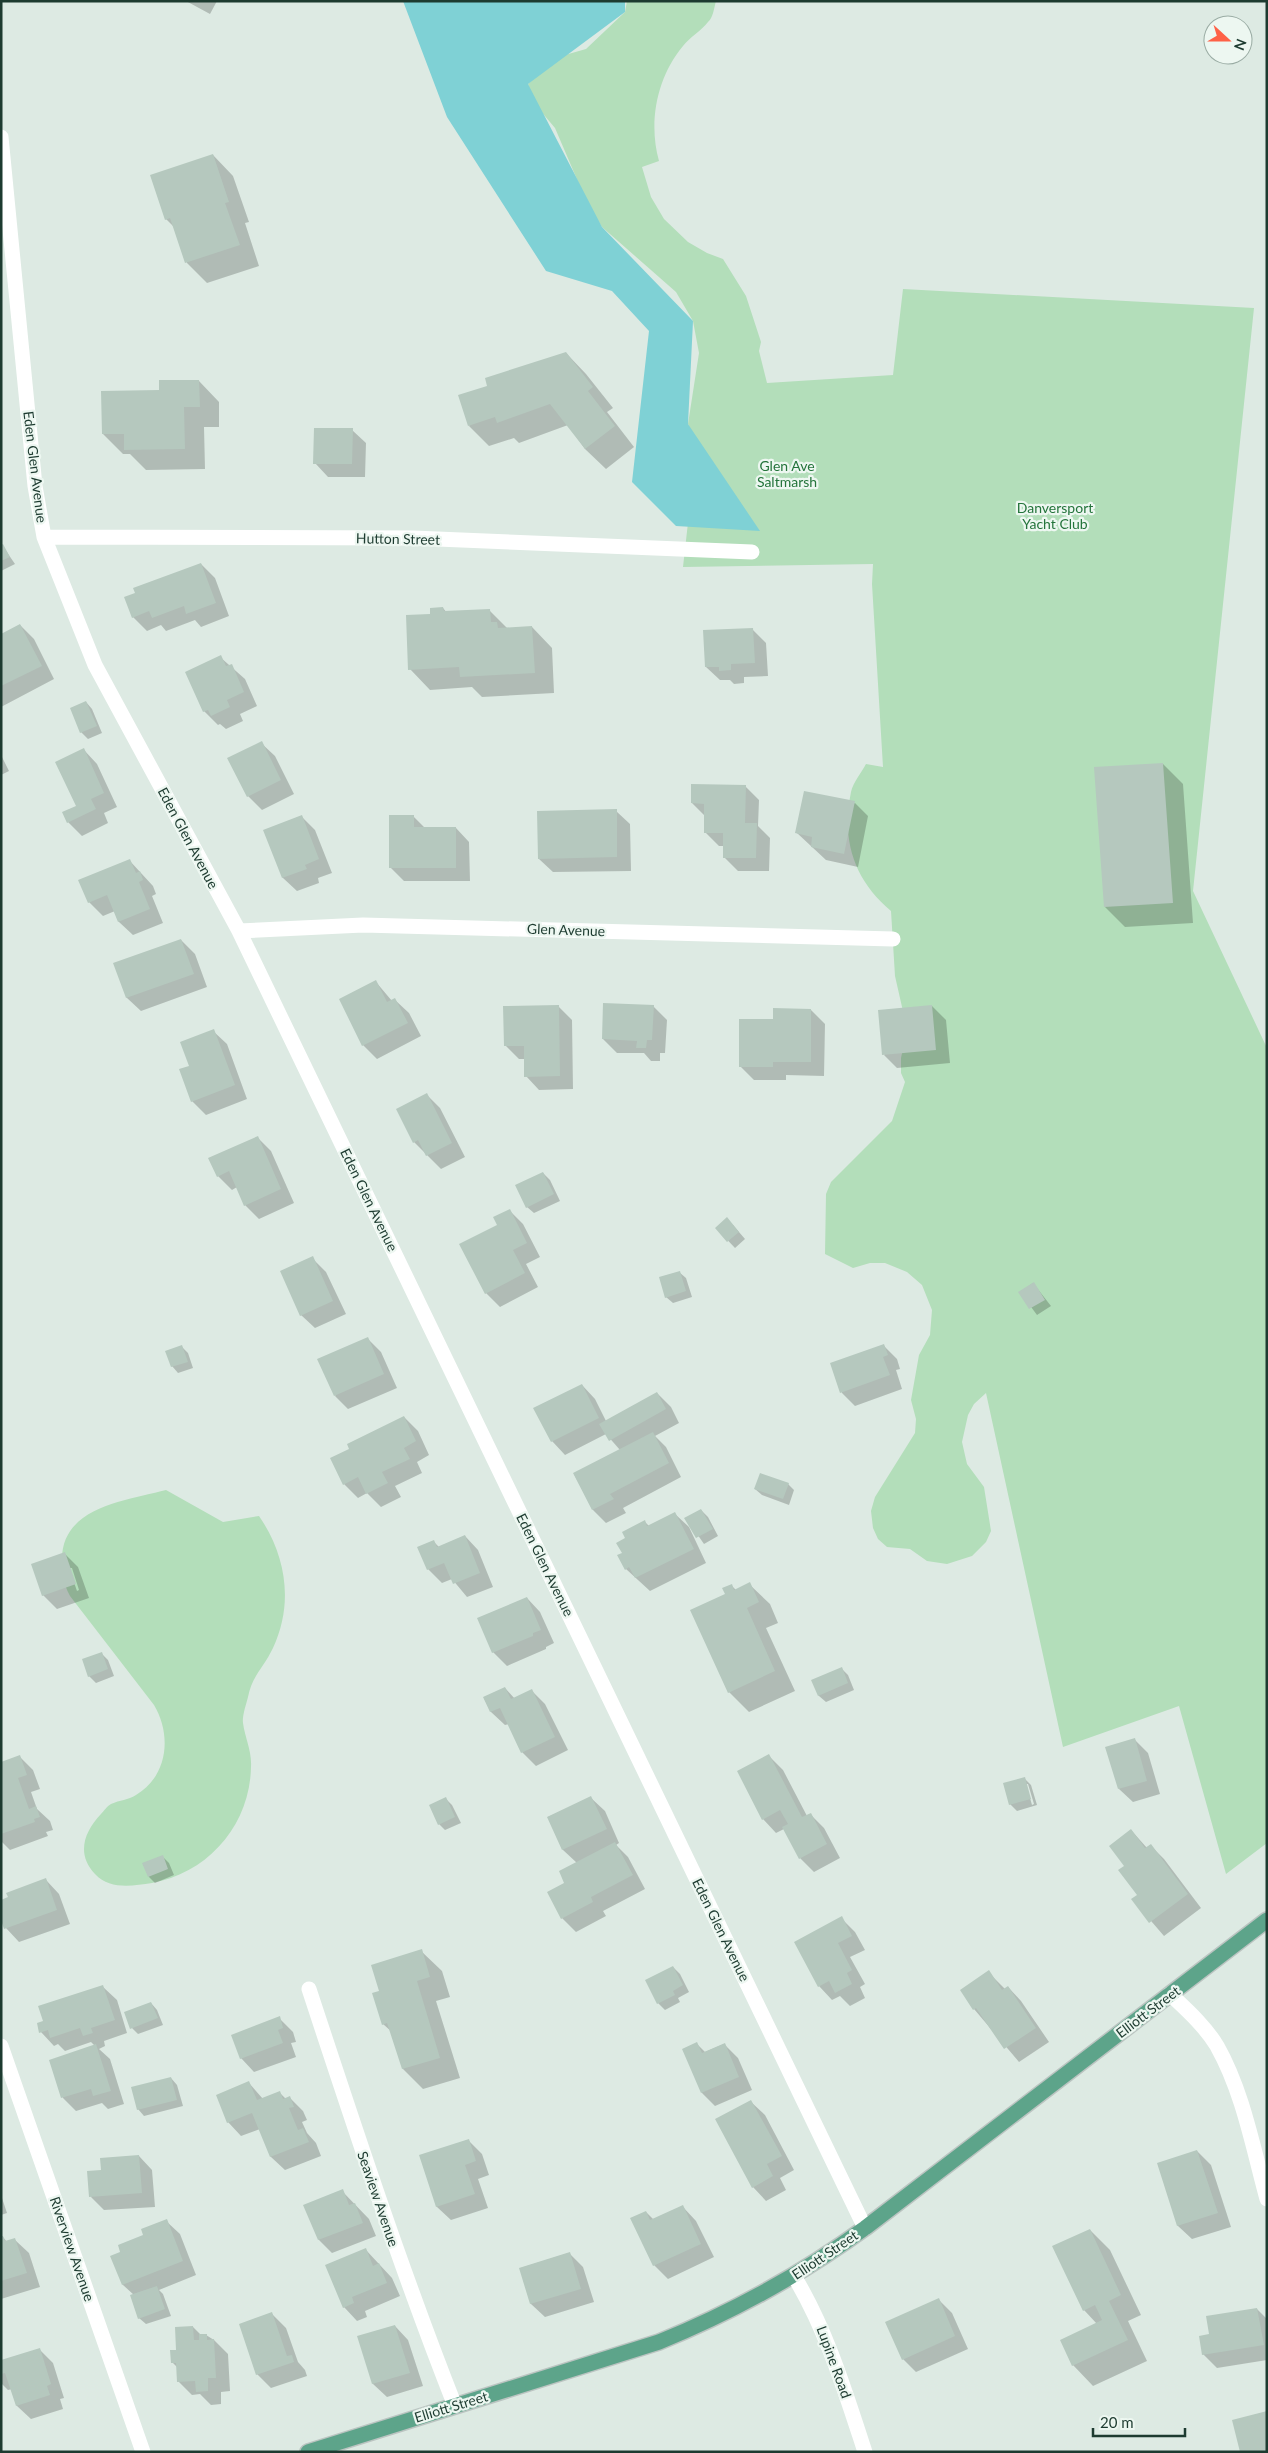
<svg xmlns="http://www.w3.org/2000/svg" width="1268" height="2453" viewBox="0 0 1268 2453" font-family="Lato,sans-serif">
	<rect width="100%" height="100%" fill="#ddeae3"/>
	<path fill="#b3deba" d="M627,1h89c-2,7 -3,17 -8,21 -7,9 -18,15 -25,24 -26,31 -35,76 -24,115l-17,6 9,30 13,22 24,23 19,11 16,6 23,37 15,46 -2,9 8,32 126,-8 10,-86 351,19 -61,583 74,157v795l-41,31 -47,-168 -116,41 -77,-354 -12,11 -6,11 -6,27 5,22 17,23 7,44 -5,11 -14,14 -25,8 -20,-3 -17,-12 -23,-2 -9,-8 -5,-11 -2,-17 4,-14 40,-64 1,-14 -5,-19 8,-45 11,-20 2,-25 -10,-25 -15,-13 -22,-9h-15l-17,5 -28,-14 1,-60 5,-12 61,-61 13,-39 -4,-9v-15l6,-29 -12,-53 -4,-65c-37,-31 -50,-71 -40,-119 2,-9 10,-19 15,-28l17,3 -11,-183 1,-20 -190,3 14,-124 -9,-19 11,-71 -6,-32 -17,-29 -74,-65 -14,-22 -33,-77 -21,-25 -6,-19 30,-27 28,-8 39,-37z
		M166,1490l57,32 36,-6c27,39 35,87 14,132 -9,19 -21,28 -25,49 -2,8 -6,19 -5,26 2,15 9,28 8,44 -1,58 -43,106 -99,116 -20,3 -42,7 -57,-9 -19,-20 -11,-42 6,-60 3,-3 6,-8 10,-10 9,-4 17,-4 25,-9 32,-19 36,-60 18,-90l-84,-109c-7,-13 -8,-23 -8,-37 0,-53 67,-59 104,-69z"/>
	<path fill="#7fd1d5" d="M403,1h222v11l-97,72 74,143 91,94 -5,103 72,107 -84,-5 -44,-44 17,-151 -37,-40 -66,-20 -99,-154z"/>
	<path fill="#0003" fill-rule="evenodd" d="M186,1h31l-7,13z
		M213,155l20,21 16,46 -4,1 14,43 -52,17 -20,-20 -13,-36 -8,-8z
		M566,353l20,21 27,34 -6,4 27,35 -28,22 -21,-20 -17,-24 -49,18 -5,-5 -25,8 -20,-20 20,-39z
		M199,381l20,21v25h-15l1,42 -59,1 -16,-16h-7l-20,-20 58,-43z
		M352,430l14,13 -1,34h-37l-13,-14z
		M2,545l13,19 -14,7v-25z
		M201,564l14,14 14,38 -28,11 -6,-7 -29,11 -5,-6 -14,6 -14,-14z
		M443,608l4,5 42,-3 19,19 24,-2 20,21 2,45 -72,4 -10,-10 -42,3 -20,-21z
		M20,625l14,14 20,40 -53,28v-72z
		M752,629l14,14 2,33 -24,1v6l-10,1 -4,-4h-10l-14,-13z
		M220,657l25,22 12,27 -17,8 3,7 -17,8 -6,-5 -2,1 -14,-14z
		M86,702l6,7 10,24 -14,6 -7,-7z
		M261,743l14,13 19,38 -32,16 -14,-14z
		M84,750l13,14 20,43 -13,6 4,10 -26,13 -14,-14 9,-16z
		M1,755l8,16 -8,4z
		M1163,764l20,20 10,139 -68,4 -20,-20z
		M745,786l14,14 -1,26 12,12 -1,33h-31l-14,-14v-11h-5l-14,-14v-16l-13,-13z
		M855,803l13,13 -10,51 -32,-7 -29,-27z
		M616,811l14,13 1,47 -78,1 -14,-13z
		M301,816l14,14 17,43 -14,5 1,5 -22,8 -14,-13 -18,-47z
		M413,816l12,12h31l13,14 1,39h-66l-14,-14z
		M129,860l24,26 3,8 -4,2 11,27 -30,12 -14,-13 -4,-11 -12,5 -14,-14z
		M181,940l14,14 12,33 -66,24 -14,-13 -12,-34z
		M376,982l16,19 3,-1 14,13 12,23 -44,23 -14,-14z
		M558,1006l14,14 1,69 -34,1 -13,-14v-17h-7l-14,-14z
		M653,1006l14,14 -2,33h-5v8h-9l-7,-8h-27l-14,-14z
		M932,1006l14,14 4,43 -53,5 -13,-13z
		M811,1010l14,14 -1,52 -38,-1v5h-32l-14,-14 34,-45z
		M213,1031l14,13 20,55 -41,16 -14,-14 -2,-34z
		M427,1095l13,13 25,49 -24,12 -27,-27z
		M258,1138l13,13 23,52 -35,16 -14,-14 -8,-18 -5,3 -14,-14z
		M543,1173l7,7 10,21 -26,12 -7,-6z
		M510,1211l13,13 17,33 -14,7 12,23 -38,20 -14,-14 13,-68z
		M733,1225l12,14 -10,9 -19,-20z
		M312,1258l14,14 20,42 -31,14 -14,-13z
		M679,1272l7,6 6,19 -19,6 -7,-6z
		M1033,1283l18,23 -14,9 -17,-23z
		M367,1338l14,14 16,36 -49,21 -13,-13z
		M884,1346l13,13 3,10 -4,1 6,19 -47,17 -13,-13 -10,-29z
		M182,1347l6,6 5,15 -15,5 -6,-7z
		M582,1385l13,14 11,22 51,-28 14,14 8,16 -24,13 11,11 15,30 -58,31 3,5 -20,10 -13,-13 -19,-36 46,-24 -14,-16 -41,21 -13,-14z
		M404,1417l14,14 11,24 -12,7 5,11 -27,13 6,11 -20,10 -14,-14 -9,5 -14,-14 6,-35z
		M788,1484l6,6 -5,15 -27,-10 -7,-6z
		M701,1510l7,7 10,19 -14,8 -18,-26z
		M675,1514l14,13 17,36 -56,28 -24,-22 -3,-15 4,-16 18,-16 4,4z
		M465,1536l13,14 15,37 -26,10 -15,-18 -10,4 -14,-14 6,-27 5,5z
		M64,1553l14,14 11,31 -32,11 -14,-14zM69,1568h3l7,22 -2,1z
		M749,1584l21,20 8,19 -12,5 29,63 -46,21 -20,-20 -2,-98 4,-9 5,5z
		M527,1598l13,14 14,31 -8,4v2l-39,17 -14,-14z
		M101,1653l7,7 6,16 -18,7 -7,-7z
		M842,1669l6,6 6,15 -28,12 -7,-6 -6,-15z
		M505,1688l10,11 17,-8 13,13 23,46 -32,16 -14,-14 -13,-28 -4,1 -14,-13 -7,-14z
		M1134,1739l14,14 12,41 -27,8 -14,-13z
		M769,1756l14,14 24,46 3,-2 14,14 16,30 -26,14 -14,-14 -16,-29 -8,4 -13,-14z
		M20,1757l13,13 7,19 -9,3 6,17 13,12 3,9 -7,2 2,4 -38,14 -9,-9v-78z
		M1024,1778l7,7 6,20 -20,6 -7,-7zM1026,1784h2l6,20 -2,1z
		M591,1798l14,13 14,32 -3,2 12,12 17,32 -42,22 3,5 -30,16 -14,-14 4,-35 11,-20 -14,-13 -15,-33z
		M446,1799l6,6 9,18 -16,7 -6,-6z
		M1131,1830l16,18 3,-3 14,14 37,49 -37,28 -31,-36 6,-5 -14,-29z
		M162,1856l7,7 5,12 -19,8 -6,-6 -6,-13z
		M46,1880l13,14 11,30 -51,18 -13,-14z
		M841,1918l14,14 10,18 -15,7 15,27 -5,3 5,11 -15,8 -10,-10 -8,4 -13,-14z
		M421,1951l21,20 8,26 -14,4 24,77 -37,11 -20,-20 -11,-37 -9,-8 -3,-32z
		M673,1967l7,7 9,18 -11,6 2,4 -15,8 -7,-7z
		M988,1972l17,17 3,-2 13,14 28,41 -30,20 -45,-53z
		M103,1987l14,13 10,33 -23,8 1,5 -6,3 11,10 14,45 -16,5 -6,-6 -26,8 -13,-13 -13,-37 45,-15 -4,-4 -26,9 -7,-7 -4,2 -13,-14 3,-10z
		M151,2003l6,7 6,15 -25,9 -6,-6z
		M279,2018l14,14 3,10 -5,1 5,14 -42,15 -13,-14z
		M697,2044l8,8 19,-8 14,14 14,32 -37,16 -13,-13z
		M171,2078l6,7 6,21 -39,10 -6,-7z
		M249,2083l14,16 16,-7 7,7 4,-1 13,13 4,9 -5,2 5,11 9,10 5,13 -36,14 -14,-13 -11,-28 -19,7 -13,-14z
		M751,2102l14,13 29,55 -14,8 6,12 -20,11 -13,-14z
		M468,2140l14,14 7,21 -11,4 10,29 -37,12 -14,-13 -16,-51z
		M1197,2151l14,14 20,62 -39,12 -14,-13 -20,-62z
		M139,2156l13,14 3,37 -51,3 -13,-13 11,-26z
		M342,2191l27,28 7,17 -44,17 -13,-13 -14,-35z
		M1,2195l6,18 -6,2z
		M683,2207l13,14 18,36 -46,22 -14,-14 -8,-53 8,8z
		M166,2221l14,13 16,41 -37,15 4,4 8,22 -25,8 -7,-6 -5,-23 -11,-10 -11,-28 10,-4z
		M1090,2230l20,20 31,65 -13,6 19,40 -54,25 -20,-21 24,-41 -13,-14z
		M3,2237l4,5 8,-2 14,13 11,34 -39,12z
		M366,2250l26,28 8,18 -35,15 2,6 -10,4 -13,-14z
		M569,2253l14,14 11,35 -49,15 -14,-13 -10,-36z
		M938,2299l14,14 16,36 -52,23 -13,-13z
		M1257,2309l10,10v41l-50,8 -14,-14 7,-19z
		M272,2314l14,14 12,34 7,8 2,6 -36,12 -14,-14z
		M395,2326l13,14 15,46 -36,11 -14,-13 -14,-47z
		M193,2327l8,8h5l8,5 14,14 2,37 -9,1v12l-10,1 -11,-11 -8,1 -14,-14 -1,-14 -5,-5z
		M39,2349l14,14 11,35 -4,1 3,10 -32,10 -14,-13 -5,-17 -4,1 -7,-7v-18z"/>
	<path fill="#b5c8be" d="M213,154l16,48 -4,1 15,42 -55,18 -15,-45 -5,2 -15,-45z
		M566,352l27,35 -5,4 27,35 -30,23 -35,-45 -53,19 -2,-6 -27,9 -10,-31 29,-9 -2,-8z
		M159,380h40l1,27h-16l1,42 -61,1v-16h-22l-1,-43 58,-1z
		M314,428h39l-1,36h-39z
		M3,544l7,13 -9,4v-16z
		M201,563l15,40 -30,11 -2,-8 -32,12 -3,-7 -17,7 -8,-21 11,-4 -2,-5z
		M443,607l1,4 46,-2 1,13h6l1,6 34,-2 3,47 -75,4 -1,-10 -51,3 -2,-55 24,-1v-6z
		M20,624l22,42 -41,20v-52z
		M753,628l2,35 -24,1v6l-12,1v-4h-14l-2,-37z
		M221,655l5,11 6,-2 12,28 -17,8 3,7 -19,9 -3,-6 -5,2 -18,-40z
		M86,701l11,25 -17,7 -10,-25z
		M262,741l19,39 -34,17 -20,-39z
		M84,748l20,45 -13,6 5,10 -29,14 -5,-11 14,-6 -21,-44z
		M1163,763l10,140 -69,4 -10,-140z
		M691,784l55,1 -1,38h12l-1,35h-33v-25h-19v-29l-13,-1z
		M804,791l51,10 -11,53 -33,-7 1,-10 -17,-4z
		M617,809v48l-79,2 -1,-48z
		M302,815l17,44 -14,6 2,4 -25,9 -19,-48z
		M389,815h25v12h42v41h-67z
		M130,859l6,14 4,-2 3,9 -4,2 11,27 -32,13 -11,-27 -19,8 -10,-23z
		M181,939l13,35 -68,24 -13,-35z
		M376,980l11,22 8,-4 13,25 -46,23 -23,-47z
		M603,1003l51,2 -2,35h-5l-1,8h-10l1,-7 -35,-2z
		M559,1005l1,71 -36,1v-31h-20l-1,-40z
		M932,1005l4,45 -54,5 -4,-45z
		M773,1008l38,1v53h-38v5h-34v-48h34z
		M214,1029l21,56 -44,17 -12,-33 10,-3 -9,-24z
		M427,1093l25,50 -26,13 -8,-16 -5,3 -17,-34z
		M258,1136l23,53 -37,17 -15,-35 -12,6 -9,-19z
		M543,1172l11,22 -28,14 -11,-23z
		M510,1209l17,34 -14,7 12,23 -40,21 -26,-50 38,-19 -4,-8z
		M727,1217l12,15 -12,10 -12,-14z
		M313,1256l20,45 -33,15 -20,-45z
		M680,1271l6,20 -21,7 -6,-21z
		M1034,1282l11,18 -16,9 -11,-17z
		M368,1337l16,37 -50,22 -17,-37z
		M884,1344l4,11 -5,2 7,18 -50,18 -10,-30z
		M182,1345l6,17 -17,5 -6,-16z
		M582,1384l17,34 -48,24 -18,-34z
		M657,1392l9,17 -57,32 -10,-17z
		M404,1416l12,25 -12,7 6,11 -28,13 6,11 -22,11 -8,-17 -15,8 -13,-27 19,-9 -2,-5z
		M653,1432l16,31 -59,31 4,5 -22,11 -19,-37z
		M760,1473l29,10 -6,16 -29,-10z
		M701,1509l12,20 -17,9 -12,-20z
		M675,1512l19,37 -59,29 -6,-11 -4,3 -8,-15 5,-2 -6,-10 9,-5 -3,-6 23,-12 2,6z
		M465,1535l15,38 -27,11 -9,-21 -17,7 -10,-23 17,-7 3,7z
		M65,1552l11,32 -34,12 -11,-32z
		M750,1582l9,20 -12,6 28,63 -47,22 -38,-83 35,-16 -3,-6 10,-4 2,6z
		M527,1597l14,33 -8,3v3l-41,17 -15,-35z
		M102,1652l6,17 -20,8 -6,-18z
		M842,1667l6,16 -30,13 -7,-16z
		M505,1687l6,12 21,-10 23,48 -34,16 -21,-45 -10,4 -7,-15z
		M1135,1738l12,43 -29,8 -13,-42z
		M769,1754l33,63 9,-4 16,31 -28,15 -17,-32 6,-3 -8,-14 -18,10 -25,-49z
		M20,1755l7,20 -9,3 11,31 7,-3 4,11 -6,2 1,3 -34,12v-72z
		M1025,1777l6,22 -22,6 -6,-22z
		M591,1796l16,33 -45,21 -15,-33z
		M446,1797l9,20 -17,8 -9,-20z
		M1131,1829l14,19 6,-4 37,50 -39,29 -18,-24 6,-4 -19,-25 6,-4 -15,-20z
		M615,1842l18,33 -42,22 2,5 -32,17 -14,-27 17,-9 -5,-12z
		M163,1855l5,14 -20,8 -6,-14z
		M46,1878l11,32 -53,19 -3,-9v-20l7,-3 -2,-4z
		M842,1916l10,20 -14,7 14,27 -5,3 5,11 -17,9 -6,-12 -11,6 -24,-45z
		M422,1949l8,28 -13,4 23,77 -38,11 -15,-46 -5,2 -10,-32 7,-2 -8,-26z
		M673,1966l10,19 -10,6 2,4 -18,9 -12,-24z
		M989,1970l13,20 6,-4 28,42 -32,21 -28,-41 -3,2 -13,-20z
		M103,1985l12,35 -24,8 2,5 -10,3 -3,-8 -30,10 -2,-8 -9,3 -2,-10 6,-2 -5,-15z
		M151,2002l7,16 -28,11 -6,-17z
		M280,2016l3,12 -5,2 5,13 -43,16 -9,-24z
		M697,2042l5,11 23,-10 14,34 -38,16 -19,-44z
		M96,2044l15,47 -18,5 -2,-7 -30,9 -12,-38z
		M171,2077l6,23 -40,10 -6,-23z
		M249,2081l8,19 23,-9 3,8 7,-3 4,11 -5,1 9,22 5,-2 6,14 -39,15 -18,-44 -25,10 -11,-28z
		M751,2100l31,56 -15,8 6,12 -21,12 -37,-69z
		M469,2139l7,22 -11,4 10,29 -39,13 -17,-52z
		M1197,2150l21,63 -41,13 -20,-63z
		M139,2155l3,38 -53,4 -2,-26 14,-1 -1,-12z
		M343,2189l6,16 6,-2 8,20 -45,17 -15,-35z
		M683,2205l18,39 -48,22 -23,-48 16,-7 4,9z
		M167,2219l16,42 -61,24 -12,-29 10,-4 -2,-7 25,-10 -2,-6z
		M1090,2229l31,66 -12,6 19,39 -56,26 -12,-26 42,-20 -7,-15 -12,6 -31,-65z
		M1,2236h2l2,5 10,-3 12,35 -26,8z
		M366,2248l7,18 6,-3 8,20 -35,14 2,6 -11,5 -18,-43z
		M570,2252l11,37 -51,15 -11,-36z
		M157,2286l8,23 -27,10 -8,-24z
		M939,2298l16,38 -53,24 -17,-38z
		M1257,2308l7,37 -62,10 -3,-19 10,-2 -3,-18z
		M272,2312l15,44 5,-1 2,7 -38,13 -17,-51z
		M395,2325l15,48 -38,11 -15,-48z
		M193,2326l1,14h5v-6h8v6l7,-1 2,39h-8v13l-12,1 -1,-11 -18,1 -1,-19h-5l-1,-13h6l-1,-23z
		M40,2348l11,36 -4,2 3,9 -34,11 -11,-33 -4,1v-14z
		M1267,2411v41h-27l-8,-32z"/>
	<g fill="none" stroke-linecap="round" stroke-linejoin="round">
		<g stroke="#bbc4c1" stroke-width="18">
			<path id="major" d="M308,2452l351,-110c74,-30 141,-67 206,-114l402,-308"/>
		</g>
		<path stroke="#fff" stroke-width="15" d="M1,137l34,349 9,51 51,128 144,266 626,1297
			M44,537l369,1 339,14
			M239,931l124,-6 530,14
			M309,1989c46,140 92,280 146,417
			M1170,1994c17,16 35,32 47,52 26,46 36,102 50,153
			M1,2046l142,406
			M794,2276c33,55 51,115 71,176"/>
		<use href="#major" stroke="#5da48a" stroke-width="15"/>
	</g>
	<g text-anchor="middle" stroke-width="4.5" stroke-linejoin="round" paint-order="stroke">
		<g font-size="14" fill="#24743b" stroke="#edf7f1">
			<text x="787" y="471">Glen Ave<tspan x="787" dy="16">Saltmarsh</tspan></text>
			<text x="1055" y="513">Danversport<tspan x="1055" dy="16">Yacht Club</tspan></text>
		</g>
		<g font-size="14" fill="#1d3b30" stroke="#edf7f1">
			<text transform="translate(35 467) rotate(83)" y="5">Eden Glen Avenue</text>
			<text transform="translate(398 539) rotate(1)" y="5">Hutton Street</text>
			<text transform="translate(188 838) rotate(62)" y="5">Eden Glen Avenue</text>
			<text transform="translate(566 930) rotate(2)" y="5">Glen Avenue</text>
			<text transform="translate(369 1200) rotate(64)" y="5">Eden Glen Avenue</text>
			<text transform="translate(545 1565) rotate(64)" y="5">Eden Glen Avenue</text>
			<text transform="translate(721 1930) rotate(64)" y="5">Eden Glen Avenue</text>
			<text transform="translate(1148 2012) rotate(-37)" y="5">Elliott Street</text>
			<text transform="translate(378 2199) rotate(71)" y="5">Seaview Avenue</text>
			<text transform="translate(72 2249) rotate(71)" y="5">Riverview Avenue</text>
			<text transform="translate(825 2255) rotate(-34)" y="5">Elliott Street</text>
			<text transform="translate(834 2362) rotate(70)" y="5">Lupine Road</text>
			<text transform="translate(451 2407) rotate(-17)" y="5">Elliott Street</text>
		</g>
	</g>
	<rect width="1268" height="2453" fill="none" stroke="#1d3b30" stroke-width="5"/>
	<g transform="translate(1228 40) rotate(111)"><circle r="24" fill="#edf7f1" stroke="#9aaca4"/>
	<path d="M0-4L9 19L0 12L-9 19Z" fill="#fe6147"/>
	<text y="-8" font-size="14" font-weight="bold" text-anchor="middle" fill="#1d3b30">N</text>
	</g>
	<path d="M1093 2428v8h92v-8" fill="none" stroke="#1d3b30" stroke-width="2.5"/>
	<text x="1100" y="2428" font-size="15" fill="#1d3b30" stroke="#edf7f1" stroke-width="4" paint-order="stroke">20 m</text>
</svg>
